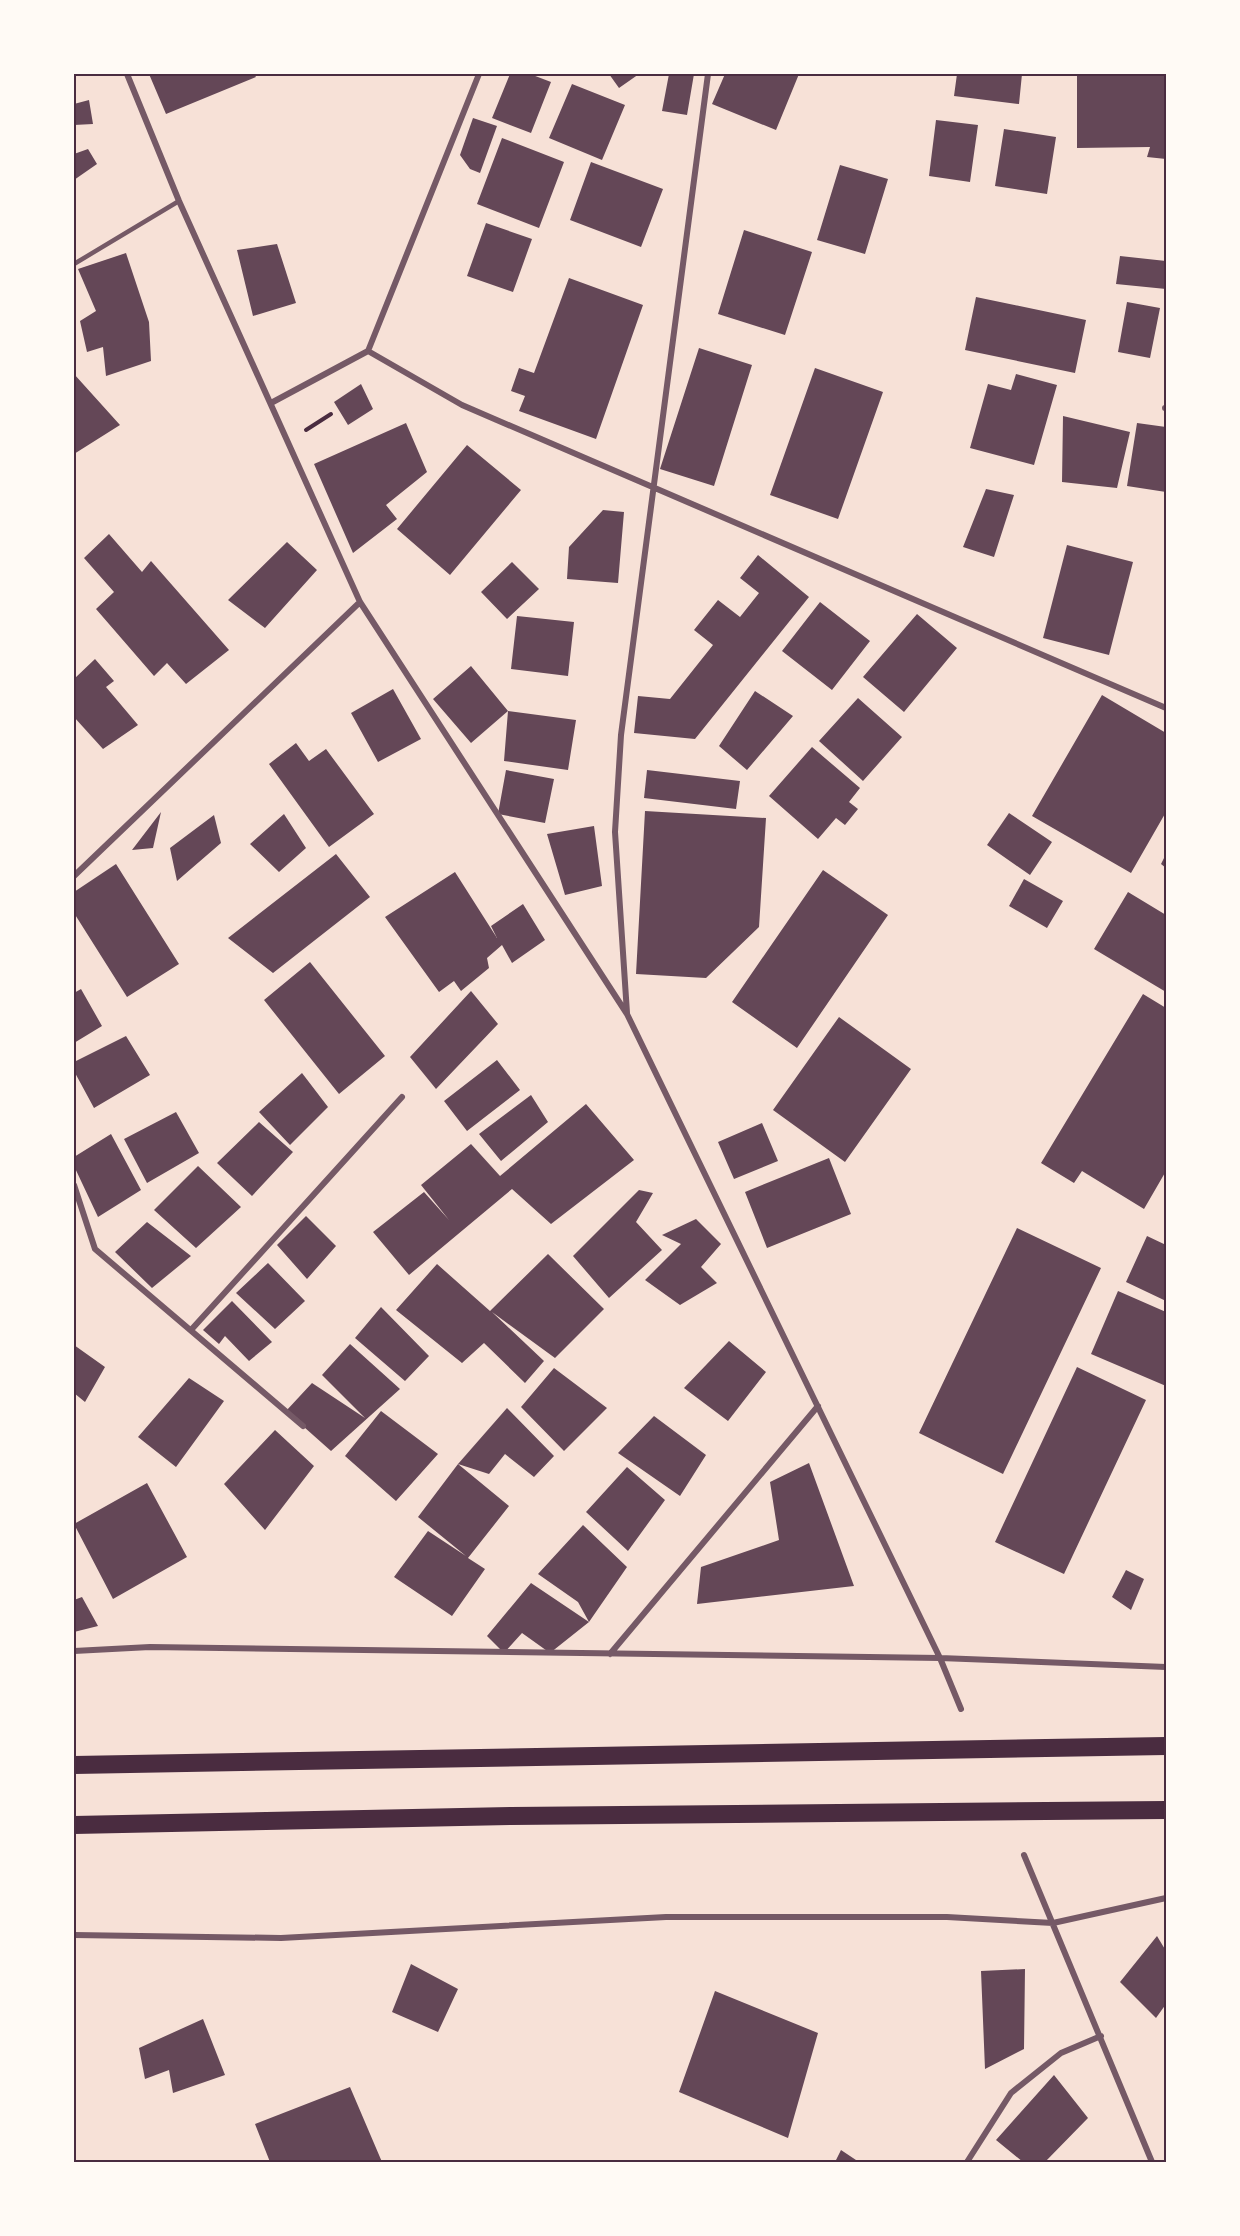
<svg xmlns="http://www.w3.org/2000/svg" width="1240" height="2236" viewBox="0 0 1240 2236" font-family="'Nunito Sans',sans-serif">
	<rect width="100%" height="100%" fill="#f7e1d7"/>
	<path fill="#644757" d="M149,74h105l2,3 -90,37z
		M510,74h20l21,8 -20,51 -39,-15z
		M609,74h30l-20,14z
		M669,74h25l-7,41 -25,-4z
		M725,74h74l-23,56 -64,-26z
		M957,74h65l-3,30 -65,-8z
		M1077,74h89v85l-19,-2 3,-10 -73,1z
		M572,84l53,21 -23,55 -53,-22z
		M89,100l4,24 -19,1v-21z
		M473,118l24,8 -17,47 -10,-4 -10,-14z
		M936,120l42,5 -8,57 -41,-6z
		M1004,129l52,8 -9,57 -52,-8z
		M502,138l62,24 -25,66 -62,-24z
		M88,149l9,15 -23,16v-26z
		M591,162l72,27 -22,58 -71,-27z
		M840,165l48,14 -23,75 -48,-14z
		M486,223l46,16 -19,53 -46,-16z
		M744,230l68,22 -27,83 -67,-21z
		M277,244l19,59 -43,13 -16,-66z
		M126,253l23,69 2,39 -45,15 -3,-29 -16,5 -7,-31 16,-10 -18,-42z
		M1120,256l46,5v28l-50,-5z
		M569,278l74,27 -47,134 -77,-28 6,-15 -14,-5 8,-23 15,5z
		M976,297l110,23 -11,53 -110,-23z
		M1127,302l33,6 -10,50 -32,-6z
		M699,348l53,17 -38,121 -54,-17z
		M815,368l68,24 -45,127 -68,-24z
		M74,374l46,51 -46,29z
		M1016,374l41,11 -23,80 -64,-17 18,-64 23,6z
		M361,384l12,25 -25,16 -14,-23z
		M1063,416l67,16 -13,56 -55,-6z
		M406,423l21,49 -41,33 11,14 -44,34 -39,-89z
		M1137,423l29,4v65l-39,-6z
		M467,445l54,45 -71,85 -53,-46z
		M986,489l28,6 -20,62 -31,-10z
		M603,510l21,2 -6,71 -51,-4 2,-32z
		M109,534l33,38 9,-11 78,89 -43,34 -19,-21 -13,13 -58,-67 18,-17 -30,-34z
		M287,542l30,28 -52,58 -37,-28z
		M1067,545l66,17 -24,93 -66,-17z
		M758,555l51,42 -114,142 -61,-6 4,-37 32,3 43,-54 -19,-15 24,-30 22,17 19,-24 -19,-15z
		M512,562l27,27 -32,30 -26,-27z
		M820,602l50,39 -38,49 -50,-39z
		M917,614l40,34 -53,64 -41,-35z
		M517,616l57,6 -6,54 -57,-7z
		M95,659l19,22 -8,6 32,38 -35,24 -29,-32v-38z
		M471,666l37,45 -37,32 -38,-44z
		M393,689l28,50 -43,23 -27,-49z
		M755,691l38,25 -46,54 -28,-24z
		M1102,695l64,38v79l-35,61 -99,-57z
		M858,698l44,39 -39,44 -44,-40z
		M508,711l68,9 -8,50 -64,-9z
		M296,743l13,18 17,-12 48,65 -45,33 -60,-83z
		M812,747l48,41 -11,14 9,7 -13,16 -9,-7 -18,21 -49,-43z
		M506,770l48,9 -9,44 -47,-9z
		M647,770l93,11 -4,28 -92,-11z
		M645,811l121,7 -7,109 -53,51 -70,-4z
		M161,812l-8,36 -21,2z
		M1009,813l43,29 -22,33 -43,-30z
		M284,814l22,34 -27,24 -29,-28z
		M214,815l7,28 -44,38 -7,-33z
		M594,826l8,60 -37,9 -18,-61z
		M336,854l34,43 -97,76 -45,-35z
		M1166,854v14l-5,-4z
		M116,864l63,100 -52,33 -53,-84v-21z
		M823,870l65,45 -91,133 -65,-46z
		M455,872l42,66 -6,-12 32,-22 22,36 -33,23 -10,-18 -15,13 2,10 -28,23 -7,-10 -15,11 -54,-75z
		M1024,879l39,22 -16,27 -38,-22z
		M1128,892l38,23v77l-72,-43z
		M310,962l75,94 -46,38 -75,-94z
		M81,989l21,37 -28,17v-50z
		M471,991l27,33 -62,65 -26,-32z
		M1143,994l23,14v163l-22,38 -62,-38 -8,12 -33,-20z
		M839,1017l72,52 -66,93 -72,-52z
		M126,1036l24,39 -56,33 -20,-37v-9z
		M497,1060l23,30 -53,41 -23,-30z
		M302,1073l26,34 -38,38 -31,-33z
		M531,1095l17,27 -47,39 -22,-27z
		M586,1104l48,56 -83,64 -39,-35 -103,86 -36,-43 51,-40 25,28 -28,-35 50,-41 29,32z
		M176,1112l23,41 -52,30 -23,-44z
		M259,1122l34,30 -41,44 -35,-33z
		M762,1123l16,38 -44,18 -16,-37z
		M111,1134l30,56 -43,27 -24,-51v-9z
		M829,1158l22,56 -84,34 -22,-56z
		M198,1166l43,41 -45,41 -42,-38z
		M639,1190l14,3 -17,29 26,28 -53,48 -36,-42z
		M306,1216l30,30 -29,33 -30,-34z
		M696,1219l25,25 -20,23 16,16 -37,22 -35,-25 36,-36 -19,-9z
		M147,1222l44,34 -39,32 -37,-36z
		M1017,1228l84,40 -98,206 -84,-41z
		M1147,1236l19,9v56l-40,-19z
		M548,1254l56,55 -49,49 -63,-46 52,49 -19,22 -41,-40 -22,20 -66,-53 41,-46 53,47z
		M268,1263l37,38 -30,28 -39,-36z
		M1118,1291l48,21v74l-75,-32z
		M232,1301l40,41 -23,19 -24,-25 -6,8 -16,-14z
		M381,1307l48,49 -24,25 -50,-43z
		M729,1341l37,31 -38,49 -44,-33z
		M350,1344l50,45 -69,62 -45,-40 26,-28 53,35 -43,-43z
		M74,1345l31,22 -20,35 -11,-9z
		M1077,1367l69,33 -82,174 -69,-32z
		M554,1368l53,40 -43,43 -43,-44z
		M189,1378l35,23 -48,66 -38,-30z
		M507,1408l47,48 -20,21 -29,-23 -16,20 -31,-10 51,42 -41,52 17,11 -33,47 -58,-39 34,-46 38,25 -48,-39 40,-53z
		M381,1411l57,43 -42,47 -51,-45z
		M654,1416l52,39 -26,41 -62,-43z
		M275,1430l39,36 -49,64 -41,-46z
		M809,1463l45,123 -157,18 4,-37 78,-27 -9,-58z
		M627,1467l38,33 -37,51 -42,-39z
		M147,1483l40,74 -74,42 -39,-75z
		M583,1525l44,42 -38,55 -11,-20 -40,-28z
		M1126,1570l18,9 -13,31 -19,-13z
		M531,1583l58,39 -39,31 -28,-20 -18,20 -17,-17z
		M82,1597l16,29 -24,6v-32z
		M1157,1936l9,15v53l-10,14 -36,-36z
		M411,1964l47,25 -20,43 -46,-20z
		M1025,1969l-1,80 -39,20 -4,-98z
		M715,1991l103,42 -30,105 -109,-46z
		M203,2019l22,56 -52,18 -4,-23 -24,9 -6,-31z
		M1054,2075l34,43 -43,44h-22l-27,-22z
		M350,2087l32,75h-112l-15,-38z
		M841,2150l18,12h-24z"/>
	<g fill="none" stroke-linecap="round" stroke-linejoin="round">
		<path stroke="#4a2c40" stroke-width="4" d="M306,430l25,-16"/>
		<path stroke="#755966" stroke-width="4.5" d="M74,264l105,-63"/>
		<path stroke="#755966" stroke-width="6" d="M127,74l52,127 181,401 267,412 313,644 21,51
			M368,351l94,54 704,303
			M271,403l97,-52 111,-277
			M1165,408h1
			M74,876l286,-274
			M627,1013l-12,-181 6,-97 87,-661
			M74,1185l21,64 208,177
			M191,1330l211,-233
			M74,1651l76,-4 790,11 226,9
			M610,1654l208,-248
			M1024,1855l128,307
			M74,1935l207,3 385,-21h281l106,6 113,-25
			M967,2162l44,-69 50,-40 40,-17"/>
		<path stroke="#4a2c40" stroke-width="18" d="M74,1765l1092,-19
			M74,1825l437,-9 655,-6"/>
	</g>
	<rect width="1240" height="2236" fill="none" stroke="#fffaf5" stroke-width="150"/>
	<rect x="75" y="75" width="1090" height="2086" fill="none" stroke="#4a2c40" stroke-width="2"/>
</svg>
